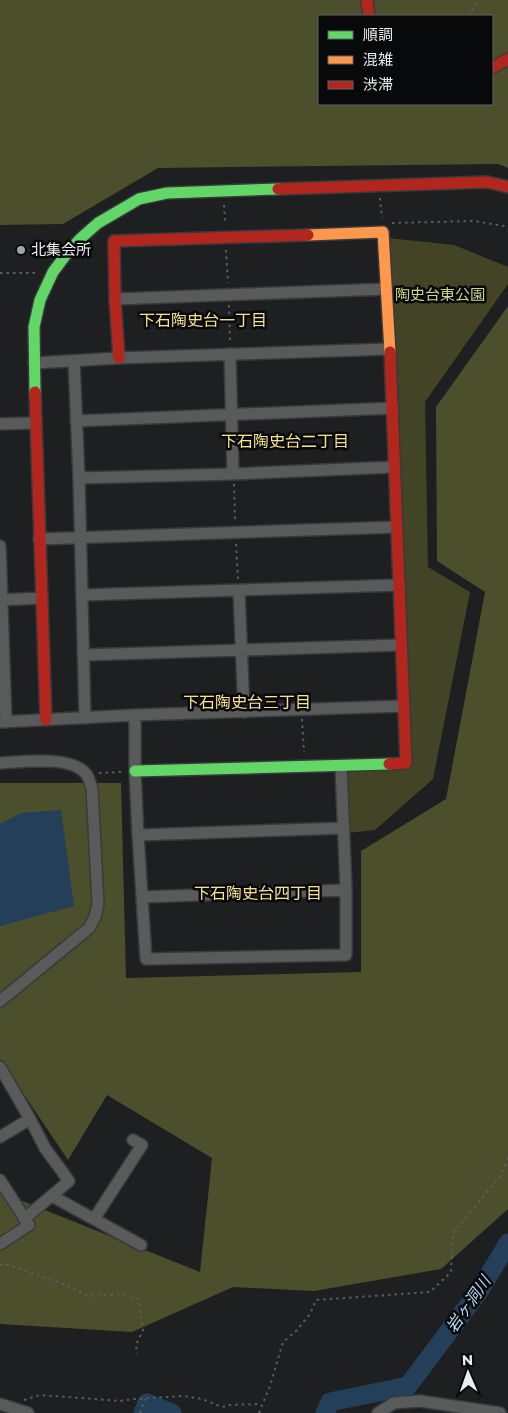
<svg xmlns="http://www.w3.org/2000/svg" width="508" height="1413" viewBox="0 0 508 1413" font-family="Montserrat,'Noto Sans JP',sans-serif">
	<rect width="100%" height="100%" fill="#1e1f20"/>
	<path fill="#424425" d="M388,238l66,7 54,22v17l-83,118 3,165 42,25 -37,187 -58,51 -27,3 -3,-62 65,-3z"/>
	<path fill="#4c4f2b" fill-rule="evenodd" d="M0,0h508v168l-10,-4 -340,4 -95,56 -63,1zM319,16h173v88h-173z
		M508,306v903l-67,60 -127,22 -81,-4 -101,45 -132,-8v-132l200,80 12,-114 -105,-63 -39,65 -68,-101v-276h121l5,195 235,-6v-121l85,-52 39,-207 -48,-31 -1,-154z"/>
	<path fill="#233f59" d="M61,810l13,96 -74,20v-102l21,-11z"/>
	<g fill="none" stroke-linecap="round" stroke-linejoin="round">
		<path stroke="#233f59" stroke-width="19" d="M143,1413l4,-10 25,10
			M325,1413l5,-11 78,-16 72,-96 28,-47"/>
		<g stroke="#393a3b" stroke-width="14">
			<path id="street" d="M115,299l271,-10
				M230,354l3,120
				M74,361l5,117 6,240
				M34,363l85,-5 270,-9
				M76,421l317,-13
				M0,424l35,-1
				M79,478l154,-4 162,-7
				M39,539l358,-12
				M0,546l6,176
				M239,591l5,121
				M82,595l318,-10
				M0,600l42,-2
				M83,655l318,-10
				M135,715v56l3,64 206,-7
				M0,722l135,-7 269,-9
				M0,763c21,-1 72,-8 86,11 3,3 4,10 6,14l6,116 -3,13 -6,11 -89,73
				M138,835l8,124 200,-4v-65l-5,-124
				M142,897l204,-7
				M0,1067l30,52 15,29 24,33 -45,38
				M0,1137l30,-18
				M0,1180l29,45 -29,19
				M52,1196l89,49
				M94,1219l48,-74 -9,-5
				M0,1404l28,9
				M378,1413l16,-10 26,-2 80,12"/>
		</g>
		<g stroke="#393a3b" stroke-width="14">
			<path id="fast" d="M35,392l-1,-65 6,-27 13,-28 15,-20 13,-14 17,-15 41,-24 28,-6 111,-4
				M135,771l254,-7"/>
		</g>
		<g stroke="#393a3b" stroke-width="14">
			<path id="slow" d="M308,235l75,-3 7,120"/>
		</g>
		<g stroke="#393a3b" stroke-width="14">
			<path id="jam" d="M367,0l2,16
				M492,68l16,-9
				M278,189l209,-7 21,5
				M119,358l-4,-59 -1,-58 194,-6
				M35,392l11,328
				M389,764l17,-1 -16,-411"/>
		</g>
		<path stroke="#5b5c5c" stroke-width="2" stroke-dasharray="2.5 4" stroke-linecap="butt" d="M469,16l8,-16
			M380,198l2,20
			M224,205l1,18
			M392,223l82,-2 30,5 4,3
			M226,250l2,33
			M0,273h38
			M229,305l1,38
			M234,484l1,38
			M236,544l2,35
			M302,719l2,33
			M99,773l22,-1
			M0,1265l6,-1 63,22 18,10 35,-2 16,5 5,31 -7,15 1,9
			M24,1400l16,-5 80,6 14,-2 50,-3 18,3 20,8 7,-2 32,-1
			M140,1413l5,-14
			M259,1413l11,-27 13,-44 13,-11 14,-17 6,-14 114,-8 21,-20 2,-39 48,-58 7,-17"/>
		<use href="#street" stroke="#595a5a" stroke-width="11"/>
		<use href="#fast" stroke="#63d668" stroke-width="11"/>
		<use href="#slow" stroke="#ff974d" stroke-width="11"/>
		<use href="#jam" stroke="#b3261e" stroke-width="11"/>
	</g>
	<circle fill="#a4a5a7" stroke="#08090a" stroke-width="2" cx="21" cy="250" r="5"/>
	<g text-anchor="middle" stroke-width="5" stroke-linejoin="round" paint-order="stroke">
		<g font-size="15" fill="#ecedef" stroke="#08090a" text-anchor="start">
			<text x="31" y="255">北集会所</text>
		</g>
		<g font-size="15" fill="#cfd58e" stroke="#08090a">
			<text x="440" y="300">陶史台東公園</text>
		</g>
		<g font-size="16" fill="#f7e193" stroke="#08090a">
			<text x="203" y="326">下石陶史台一丁目</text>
			<text x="285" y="447">下石陶史台二丁目</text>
			<text x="247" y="708">下石陶史台三丁目</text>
			<text x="258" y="899">下石陶史台四丁目</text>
		</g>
		<g font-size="16" font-style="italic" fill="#b9d9f8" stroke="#08090a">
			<text transform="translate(468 1304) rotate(-55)" y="6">岩ヶ洞川</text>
		</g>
	</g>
	<rect x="318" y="15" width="175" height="90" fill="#08090a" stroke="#636466"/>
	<rect x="328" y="31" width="25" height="8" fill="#63d668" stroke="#636466"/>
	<text x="363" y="40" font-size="15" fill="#ecedef">順調</text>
	<rect x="328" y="56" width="25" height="8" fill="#ff974d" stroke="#636466"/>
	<text x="363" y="65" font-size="15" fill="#ecedef">混雑</text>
	<rect x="328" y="81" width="25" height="8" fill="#b3261e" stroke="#636466"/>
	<text x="363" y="90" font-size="15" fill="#ecedef">渋滞</text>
	<g transform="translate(468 1373) rotate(358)" stroke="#08090a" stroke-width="4" paint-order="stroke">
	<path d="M0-4L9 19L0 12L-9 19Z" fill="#ecedef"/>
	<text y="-8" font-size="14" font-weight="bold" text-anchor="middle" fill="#ecedef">N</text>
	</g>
</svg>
